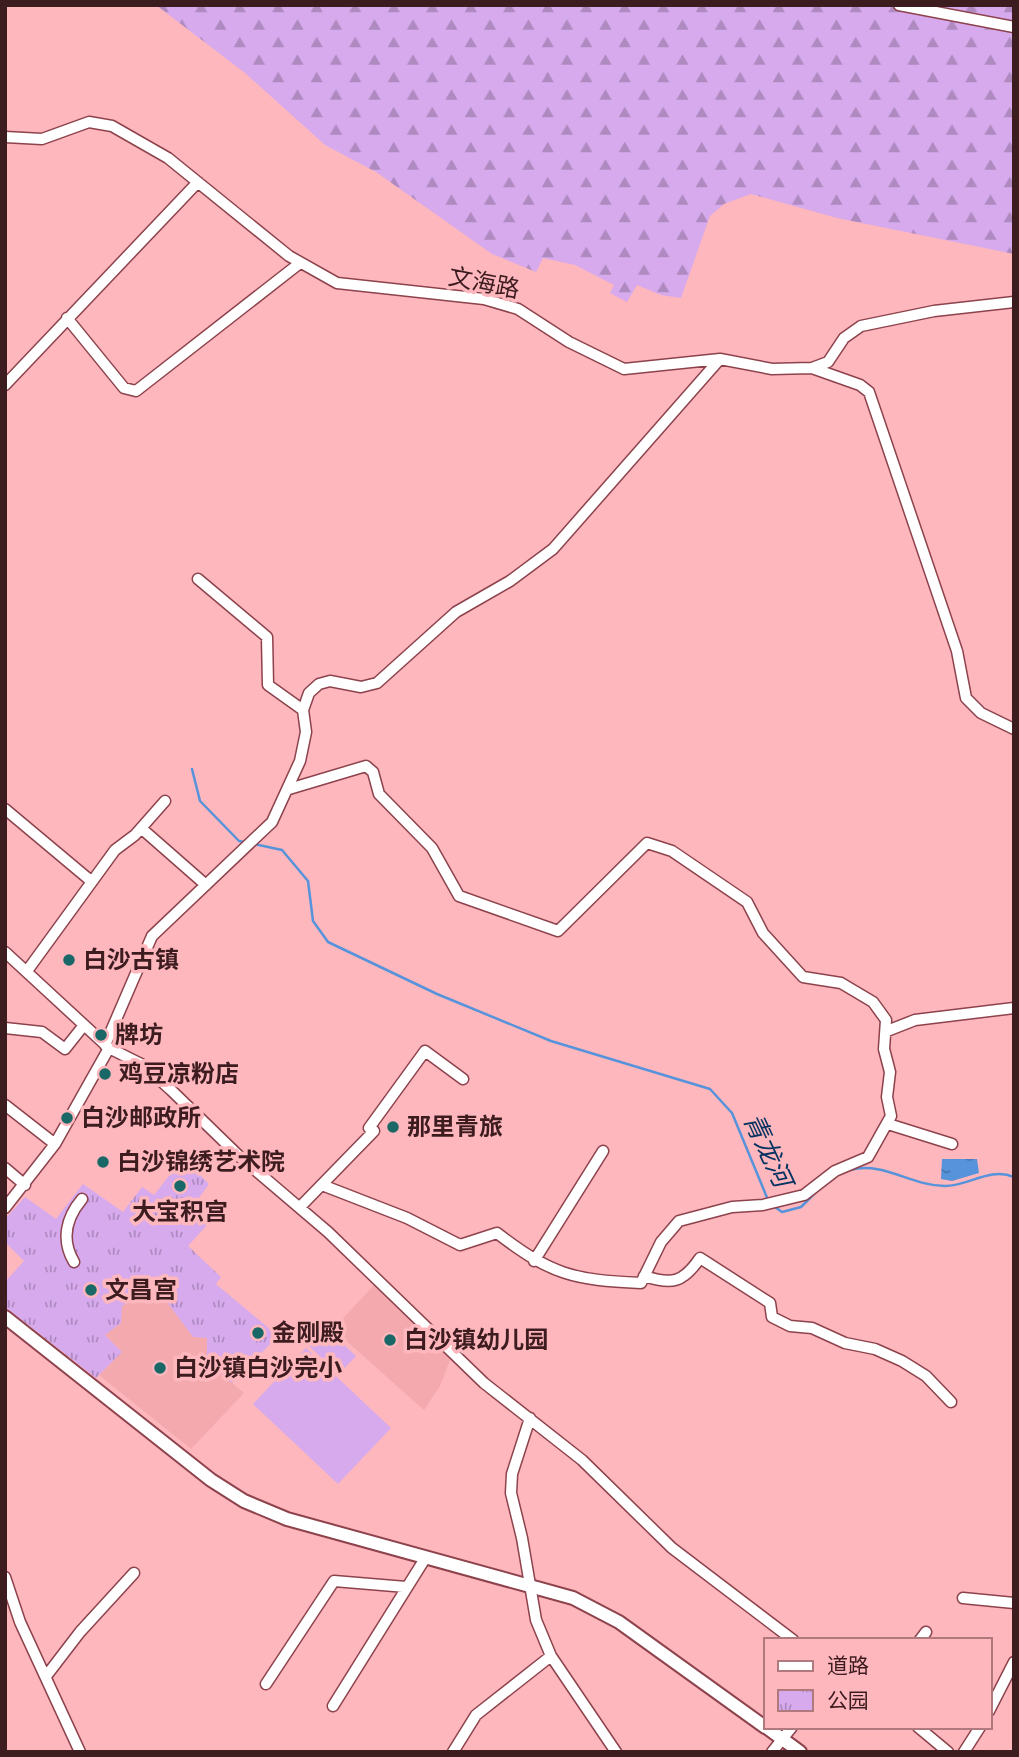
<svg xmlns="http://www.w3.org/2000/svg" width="1019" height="1757" viewBox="0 0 1019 1757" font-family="Poppins,'Noto Sans SC',sans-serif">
	<defs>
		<pattern id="forest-firs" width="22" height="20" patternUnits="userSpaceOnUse" patternTransform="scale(1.75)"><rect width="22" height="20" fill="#d6aaed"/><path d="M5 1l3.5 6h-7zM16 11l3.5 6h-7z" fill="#af8ac0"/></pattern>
		<pattern id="park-tufts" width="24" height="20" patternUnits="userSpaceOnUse" patternTransform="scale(1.75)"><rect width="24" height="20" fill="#d6aaed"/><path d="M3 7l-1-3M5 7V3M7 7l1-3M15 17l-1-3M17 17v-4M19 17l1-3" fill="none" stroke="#af8ac0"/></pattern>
		<pattern id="water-ripples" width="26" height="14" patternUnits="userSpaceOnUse" patternTransform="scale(1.75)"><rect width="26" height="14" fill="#5693db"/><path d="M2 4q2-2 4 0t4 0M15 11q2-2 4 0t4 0" fill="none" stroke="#4877b1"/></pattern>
	</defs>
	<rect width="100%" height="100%" fill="#fdb7bd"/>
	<path fill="#f4a9af" d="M376,1283l25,28 46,41 3,8 -10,26 -16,24 -91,-81z
		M155,1286l38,51 14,1 1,24 36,31 -53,56 -92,-74 23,-23 -17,-17 17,-29z"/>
	<path fill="url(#forest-firs)" d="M156,5h858v249l-177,-36 -86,-24 -27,10 -14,12 -29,82 -20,-3 -24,-10 -10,17 -17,-9 4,-8 -39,-20 -32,-7 -7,14 -44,-18 -116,-82 -51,-27 -80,-72z"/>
	<path fill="url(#park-tufts)" d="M183,1158l26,26 -11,15 17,17 -27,30 33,31 -5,7 62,52 -46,47 -25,-21v-24l-14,-1 -38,-51 -33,20 -1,17 -16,12 17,17 -26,26 -91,-71v-25l19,-21 -19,-19v-23l20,-22 31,22 27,-35 40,28 19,-25 12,8z"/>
	<path fill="#d6aaed" d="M326,1328l30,28 -17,18 -30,-28z
		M306,1348l85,80 -53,56 -85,-80z"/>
	<path fill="url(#water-ripples)" d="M942,1159h35l2,14 -27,8 -11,-2z"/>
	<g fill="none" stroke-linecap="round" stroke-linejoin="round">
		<path stroke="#5693db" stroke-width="2.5" d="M192,769l8,32 39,40 5,1
			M254,844l28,6 26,31 5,40 15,21 109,52 114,47 159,48 22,24 36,87
			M850,1170c34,-9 61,16 95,16 23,0 45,-19 69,-9
			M772,1205l10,7 19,-5 17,-17"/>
		<g stroke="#8d424c" stroke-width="13">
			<path id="minor" d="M899,5l115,22
				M5,137l37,2 47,-17 23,4 56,32 121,98 48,27 147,16 34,10 51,33 55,27 96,-10 52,10 40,-1 16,-6 16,-24 17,-12 73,-15 80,-9
				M67,318l57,70 12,3 164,-128
				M812,368l48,17 9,7 88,259 9,47 15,15 33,16
				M5,385l193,-203
				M198,579l69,58 1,48 35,25
				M289,789l77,-23 7,6 6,22 53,54 27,48 99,35 89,-88 25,8 75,51 16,31 40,44 38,6 32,19 13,18 -2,29 6,23 -3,25 4,19 -23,41 -33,14 -31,24 -41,10 -31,2 -53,14 -18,21 -20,41c-68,-3 -89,-8 -144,-50l-37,12 -53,-27 -85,-33
				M5,809l86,72
				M141,828l65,57
				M5,952l104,96 34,17 28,25 69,67 88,75 156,151 98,77 90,88 121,92
				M27,971l88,-121 20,-15 30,-34
				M5,1028l37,4 23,17 19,-24
				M887,1031l28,-11 99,-12
				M105,1045l47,-109 120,-114 28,-61 6,-29 -3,-22 6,-17 10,-9 11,-3 31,6 16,-4 79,-71 54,-31 43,-32 167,-190
				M5,1105l50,39
				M888,1124l64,20
				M5,1168l20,17
				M300,1207l74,-76 -5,-3 56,-77 38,28
				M5,1208l50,-64 54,-96
				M534,1261l69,-110
				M74,1262c-13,-22 -8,-44 8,-63
				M644,1276c28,9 39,7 56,-18l70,45 2,14 18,9 22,2 33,15 30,6 27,12 24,15 25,26
				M530,1418l-18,56 -1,19 11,45 14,82 15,36 65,96
				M5,1577l15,45 60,130
				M963,1598l51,5
				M920,1640l6,-8
				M47,1675l33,-43 54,-59
				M266,1684l68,-103 72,6
				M333,1706l93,-149
				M989,1711l25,-49
				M918,1727l30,25
				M453,1752l23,-37 75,-59
				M772,1752l20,-25
				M964,1752l16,-25"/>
		</g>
		<g stroke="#8d424c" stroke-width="16">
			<path id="major" d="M5,1317l206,163 33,21 43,18 286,79 46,24 146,105
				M766,1727l34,25"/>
		</g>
		<use href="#minor" stroke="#fff" stroke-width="10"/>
		<use href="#major" stroke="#fff" stroke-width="12"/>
	</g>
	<g fill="#196766" stroke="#fdb7bd" stroke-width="2.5">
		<circle cx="69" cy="960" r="7"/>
		<circle cx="101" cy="1035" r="7"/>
		<circle cx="105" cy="1074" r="7"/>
		<circle cx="67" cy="1118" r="7"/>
		<circle cx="393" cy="1127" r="7"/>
		<circle cx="103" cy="1162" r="7"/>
		<circle cx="180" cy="1186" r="7"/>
		<circle cx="91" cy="1290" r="7"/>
		<circle cx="258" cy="1333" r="7"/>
		<circle cx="390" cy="1340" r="7"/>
		<circle cx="160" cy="1368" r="7"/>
	</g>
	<g text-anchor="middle" stroke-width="7" stroke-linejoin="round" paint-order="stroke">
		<g font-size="24" fill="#3d1c20" stroke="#fdb7bd">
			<text transform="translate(484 283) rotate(11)" y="8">文海路</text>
		</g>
		<g font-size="24" font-weight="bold" fill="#3d1c20" stroke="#fdb7bd" text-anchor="start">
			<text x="83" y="968">白沙古镇</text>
			<text x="115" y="1043">牌坊</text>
			<text x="119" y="1082">鸡豆凉粉店</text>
			<text x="81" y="1126">白沙邮政所</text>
			<text x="407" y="1135">那里青旅</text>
			<text x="117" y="1170">白沙锦绣艺术院</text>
			<text x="180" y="1220" text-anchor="middle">大宝积宫</text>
			<text x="105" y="1298">文昌宫</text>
			<text x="272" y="1341">金刚殿</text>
			<text x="404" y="1348">白沙镇幼儿园</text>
			<text x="174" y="1376">白沙镇白沙完小</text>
		</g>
		<g font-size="26" font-style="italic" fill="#063361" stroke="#fdb7bd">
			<text transform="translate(768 1150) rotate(65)" y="9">青龙河</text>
		</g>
	</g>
	<rect width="1019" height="1757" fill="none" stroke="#3d1c20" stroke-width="14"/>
	<rect x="764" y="1638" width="228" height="91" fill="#fdb7bd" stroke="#b0797e" stroke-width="2"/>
	<rect x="778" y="1661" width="35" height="10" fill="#ffffff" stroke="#b0797e" stroke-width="2"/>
	<text x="827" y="1673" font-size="21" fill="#3d1c20">道路</text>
	<rect x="778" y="1690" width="35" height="21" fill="url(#park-tufts)" stroke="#b0797e" stroke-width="2"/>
	<text x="827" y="1708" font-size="21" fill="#3d1c20">公园</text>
</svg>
